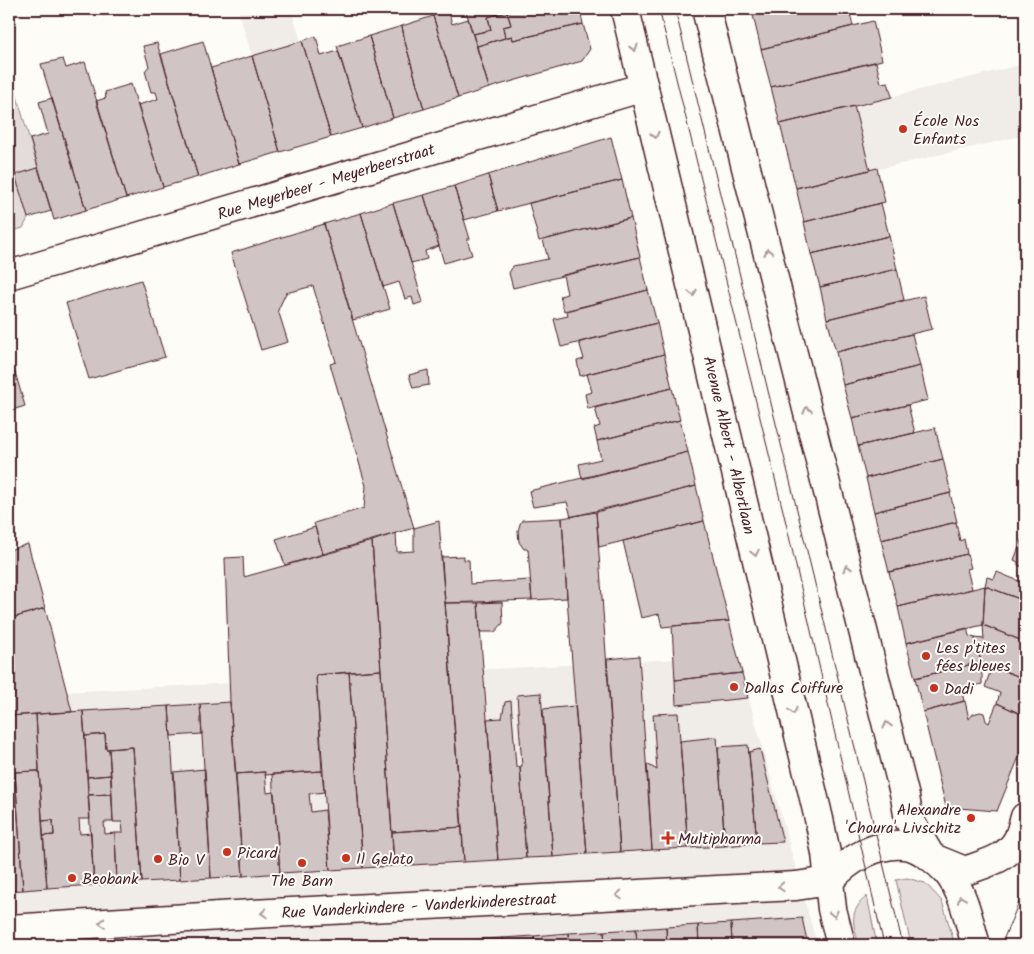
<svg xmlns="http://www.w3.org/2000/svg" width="1034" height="954" viewBox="0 0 1034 954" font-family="Kalam,sans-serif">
	<rect width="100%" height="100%" fill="#fdfcf7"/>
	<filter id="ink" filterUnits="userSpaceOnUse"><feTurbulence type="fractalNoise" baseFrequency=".02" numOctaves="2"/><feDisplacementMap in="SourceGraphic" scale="10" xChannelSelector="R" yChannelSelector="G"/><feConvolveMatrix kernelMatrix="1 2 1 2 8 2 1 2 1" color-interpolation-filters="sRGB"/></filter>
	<g filter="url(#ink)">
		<path fill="#f0ece8" d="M238,9h53l40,128 -51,15z
			M1025,64v71l-229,53 -16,-64z
			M737,656l80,289h-808v-250z"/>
		<path fill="#e3dcda" stroke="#967e82" d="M9,69l29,99 -22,7 12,43 -5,10 -14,4z
			M907,878l18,5 17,18 13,44h-44l-15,-65z
			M867,896l10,49h-18c-6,-21 -11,-33 8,-49z"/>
		<path fill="#d0c5c4" stroke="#4a1f2b" d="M431,9h17l4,15 16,-5 21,69 -31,10z
			M477,9h18l2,5 -9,3 3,13 -18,4 -7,-23z
			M495,9h27l-25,5z
			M522,9h58l3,15 -70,16 -1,-4 -7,2 -2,-11 8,-2 -4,-13z
			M760,9h89l4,17 -92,23 -9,-38z
			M507,12l4,13 -8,2 2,11 -28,8 -4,-12 18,-4 -3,-13z
			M433,16l25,82 -34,11 -19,-67 -3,-16z
			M873,21l9,39 -111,27 -10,-38z
			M583,24l7,25 -8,12 -93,27 -12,-42 35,-10 1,4z
			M402,26l3,16 19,67 -31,9 -24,-82z
			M316,36l5,20 17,-5 24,77 -31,9 -29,-96z
			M369,36l24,82 -31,10 -25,-82z
			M203,41l36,123 -41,13 -37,-123z
			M302,41l29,96 -51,15 -28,-96z
			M157,43l41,134 -35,10 -25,-82 20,-6 -2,-7h-5l-6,-21 4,-5 -6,-20z
			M252,56l28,96 -41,12 -28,-96z
			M63,59l3,9 19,-6 41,136 -40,12 -45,-146z
			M876,62l5,21 7,-1 4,15 -112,27 -9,-37z
			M131,84l32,103 -37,11 -30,-97 10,-3 -1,-6z
			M52,98l34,112 -32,10 -24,-81 18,-5 -9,-32z
			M854,106l16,64 -74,18 -16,-64z
			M611,137l11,43 -124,31 -10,-36z
			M38,168l13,43 -23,7 -13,-43z
			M877,168l8,34 -81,20 -8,-34z
			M488,175l10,36 -34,9 -10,-34z
			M622,180l9,38 -92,23 -10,-38z
			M454,186l16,53h-3l5,16 -28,8 -20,-68z
			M424,195l15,51 -14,5 2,8 -16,4 -18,-60z
			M393,203l30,99 -9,3 -2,-8 -7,2 -6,-17 -16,5 -22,-74z
			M881,203l8,33 -78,18 -7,-32z
			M361,213l29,96 -37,11 -29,-96z
			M631,218l9,39 -127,31 -4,-15 4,-7 35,-7 -5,-19z
			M324,224l90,304 -91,26 -9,-31 50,-15 2,-22 -36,-122 6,-2 -23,-76 -27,7 -8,17 10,32 -27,8 -30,-97z
			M889,236l8,33 -77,18 -9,-33z
			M640,257l8,33 -84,21 -4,-15 7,-2 -4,-19z
			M897,269l7,31 -77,19 -7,-32z
			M141,280l24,77 -76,22 -23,-76z
			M648,290l9,33 -96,24 -7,-28 14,-3 -1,-5z
			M924,296l8,33 -96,23 -9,-33z
			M657,323l7,31 -84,22 -3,-15 7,-2 -5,-17z
			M912,334l8,32 -77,19 -7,-33z
			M9,352l16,54 -16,5z
			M664,354l8,34 -84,21 -3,-15 7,-2 -5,-18z
			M920,366l8,34 -76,18 -9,-33z
			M428,370l1,15 -16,3 -4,-13z
			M672,388l8,32 -83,21 -3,-13 6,-2 -5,-18z
			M908,405l7,28 -57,13 -6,-28z
			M680,420l8,32 -106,27 -3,-15 22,-5 -4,-18z
			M935,428l8,31 -77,19 -8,-32z
			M688,452l8,34 -125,31 -4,-15 -34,5 -4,-16z
			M943,459l8,34 -77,19 -8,-34z
			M696,486l8,35 -105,26 -3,-35z
			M950,493l7,29 -76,18 -7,-28z
			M596,512l24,340 -33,2 -20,-256 -5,-80z
			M562,518l5,80 -35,2 -4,-51h-4l-5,-7 -1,-11 2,-7 2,-4z
			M439,521l23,306 -70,5 -20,-291 24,-8 1,19 17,-1v-23z
			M704,521l25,100 -67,6 -3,-13 -18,4 -18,-77z
			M956,522l4,19 4,-2 3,15 -78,18 -8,-32z
			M315,527l8,27 -38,11 -9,-26z
			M1024,534l1,1v33l-7,-3v-3l-4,-2z
			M372,541l9,129 -65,5 6,96 -57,4v-3l-29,2 -6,-72 -5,-144 18,-1 1,20z
			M28,544l17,64 -36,11v-69z
			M967,554l4,14 -4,1 5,20 -74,18 -9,-35z
			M464,556v4h5l1,24 60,-4 2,20 -87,3 -4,-46z
			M997,572l24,10 4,-10v29l-40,-15 2,-9 7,2z
			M985,586l40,15v41l-42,-17z
			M985,586l-2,39 -77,18 -8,-36z
			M502,602l1,21 -8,9h-15l-2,-29z
			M445,603h33l20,257 -34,2z
			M45,608l27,104 -63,4v-97z
			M729,621l13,52 -67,7 -3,-54z
			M983,625l42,17v37l-44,-17 -6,-24 9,1z
			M967,628l2,8 6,2 6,24 -66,16 -9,-35z
			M639,656l13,194 -32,2 -13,-193z
			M977,663l5,10v11l-21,5 3,12 -41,11 -8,-34z
			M992,666l33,13v37l-28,-13 3,-10 -15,-6z
			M381,670l13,196 -31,2 -14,-196z
			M349,672l14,196 -33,2 -14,-195z
			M742,673l6,25 -72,7 -1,-25z
			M541,693l12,164 -27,1 -6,-91 2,-1 -5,-71z
			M511,701l5,66h4l6,91 -28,2 -11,-141 15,-1 3,-16z
			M965,701l4,18 4,-5 7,-2 4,1 2,8 3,2 8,-20 28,13v26l-28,69 -51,-4 -23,-95z
			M230,702l13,174 -32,2 -11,-174z
			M200,704l2,30 -31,2 -2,-30z
			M169,706l11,174 -38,2 -9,-135 -27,2 -1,-15 -20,2 -2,-25z
			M575,706l12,148 -34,3 -10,-148z
			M83,711l7,108h-11l1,15 11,-1 3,52 -47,3 -4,-52 11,-1 -1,-15 -11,1 -6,-107z
			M678,713l10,135 -36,2 -5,-86 10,6 -4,-56z
			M36,714l3,57 -30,1v-56z
			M105,734l1,15h3l2,26 -24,2 -2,-41z
			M717,737l8,109 -37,2 -8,-107z
			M748,745l9,98 -32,3 -7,-99z
			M133,747l9,135 -25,2 -2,-51h8l-1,-11h-9l-4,-73z
			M760,749l23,93 -26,1 -8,-91z
			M205,769l6,109 -31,2 -6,-108z
			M39,771l8,117 -24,2 -8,-118z
			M322,771l2,21 -15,2 2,18 14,-2 5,60 -50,3 -8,-99z
			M9,772h6l8,118 -14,1z
			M265,772l2,21 7,-1 6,81 -37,3 -7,-102z
			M111,775l1,19 -24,1 -1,-18z
			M112,794l1,28h-9l1,12 10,-1 2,51 -23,1 -6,-90z
			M53,820l1,15 -11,1 -1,-15z
			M462,827l2,35 -70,4 -2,-34z
			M802,918l6,27h-76l-1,-22z
			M731,923l1,22h-33l-1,-20z
			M698,925l1,20h-32l-1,-18z
			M666,927l1,18h-30l-1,-16z
			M636,929l1,16h-32l-1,-14z
			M604,931l1,14h-35l-1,-12z
			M569,933l1,12h-35l-1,-9z
			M534,936l1,9h-32l-1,-7z
			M502,938l1,7h-34v-5z
			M469,940v5h-35v-3z"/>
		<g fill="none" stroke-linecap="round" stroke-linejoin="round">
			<g stroke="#4a1f2b" stroke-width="31">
				<path id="street" d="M9,275l635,-188
					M9,929l243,-15 544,-28 33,-5"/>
			</g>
			<g stroke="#4a1f2b" stroke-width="31">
				<path id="secondary" d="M625,9l194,810 7,34 3,28
					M706,9l199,788 4,23 22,37"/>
			</g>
			<g stroke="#4a1f2b" stroke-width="31">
				<path id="primary" d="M933,858l32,13c19,-7 43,-12 53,-32 3,-7 5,-15 7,-22
					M841,945l-9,-36 -3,-28c19,-22 51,-41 81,-35 14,4 29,17 38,27 16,20 21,49 28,72"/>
			</g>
			<use href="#street" stroke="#fdfcf7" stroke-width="28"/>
			<use href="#secondary" stroke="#fdfcf7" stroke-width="28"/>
			<use href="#primary" stroke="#fdfcf7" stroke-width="28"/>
			<path stroke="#4a1f2b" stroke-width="1" d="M659,9l126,510 99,426
				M675,9l228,936
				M1001,945l24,-57
				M1020,945l5,-12"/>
		</g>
		<defs><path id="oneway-chevron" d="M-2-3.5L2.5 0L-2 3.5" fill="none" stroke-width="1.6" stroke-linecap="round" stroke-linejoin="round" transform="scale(1.25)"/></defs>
		<g stroke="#ac999b">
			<use href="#oneway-chevron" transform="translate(634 48) rotate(76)"/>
			<use href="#oneway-chevron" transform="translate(655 135) rotate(77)"/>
			<use href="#oneway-chevron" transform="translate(768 252) rotate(-104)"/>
			<use href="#oneway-chevron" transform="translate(693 293) rotate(77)"/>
			<use href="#oneway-chevron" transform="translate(807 410) rotate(-104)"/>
			<use href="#oneway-chevron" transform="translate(755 553) rotate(77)"/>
			<use href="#oneway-chevron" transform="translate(847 568) rotate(-104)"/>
			<use href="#oneway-chevron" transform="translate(793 711) rotate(77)"/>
			<use href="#oneway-chevron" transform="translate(887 725) rotate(-104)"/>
			<use href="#oneway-chevron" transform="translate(781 887) rotate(177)"/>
			<use href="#oneway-chevron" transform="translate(619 895) rotate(177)"/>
			<use href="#oneway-chevron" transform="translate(961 899) rotate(-113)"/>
			<use href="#oneway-chevron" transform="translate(264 913) rotate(177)"/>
			<use href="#oneway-chevron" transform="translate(834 914) rotate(78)"/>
			<use href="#oneway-chevron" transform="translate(102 923) rotate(176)"/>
		</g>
	</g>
	<g fill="#c8321e" stroke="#fdfcf7" stroke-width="2">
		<circle cx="903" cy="129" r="5"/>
		<circle cx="926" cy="656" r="5"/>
		<circle cx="734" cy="687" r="5"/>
		<circle cx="934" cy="688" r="5"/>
		<circle cx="971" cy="818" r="5"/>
		<path d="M665.5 830.5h5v5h5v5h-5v5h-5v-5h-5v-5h5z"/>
		<circle cx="227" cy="852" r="5"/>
		<circle cx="346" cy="858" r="5"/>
		<circle cx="158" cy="859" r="5"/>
		<circle cx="302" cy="863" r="5"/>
		<circle cx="72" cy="878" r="5"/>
	</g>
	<g text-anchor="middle" stroke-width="4" stroke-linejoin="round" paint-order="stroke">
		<g font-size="16" fill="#4a1f2b" stroke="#fdfcf7" text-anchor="start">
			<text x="913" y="126">École Nos<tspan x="913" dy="18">Enfants</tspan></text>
			<text x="936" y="653">Les p'tites<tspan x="936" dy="18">fées bleues</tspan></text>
			<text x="744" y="693">Dallas Coiffure</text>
			<text x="944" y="694">Dadi</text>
			<text x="961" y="815" text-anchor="end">Alexandre<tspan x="961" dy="18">'Choura' Livschitz</tspan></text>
			<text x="678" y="844">Multipharma</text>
			<text x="237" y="858">Picard</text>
			<text x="356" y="864">Il Gelato</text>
			<text x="168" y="865">Bio V</text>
			<text x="82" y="884">Beobank</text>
			<text x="302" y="886" text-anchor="middle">The Barn</text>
		</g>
		<g font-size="16" fill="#4a1f2b" stroke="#fdfcf7">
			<text transform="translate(326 181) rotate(-17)" y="6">Rue Meyerbeer - Meyerbeerstraat</text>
			<text transform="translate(730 445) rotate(77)" y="6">Avenue Albert - Albertlaan</text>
			<text transform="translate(419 905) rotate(-3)" y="6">Rue Vanderkindere - Vanderkinderestraat</text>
		</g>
	</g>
	<rect width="1034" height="954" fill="none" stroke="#fdfcf7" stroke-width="30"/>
	<rect x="15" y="15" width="1004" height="924" fill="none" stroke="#4a1f2b" stroke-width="2" filter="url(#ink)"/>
</svg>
